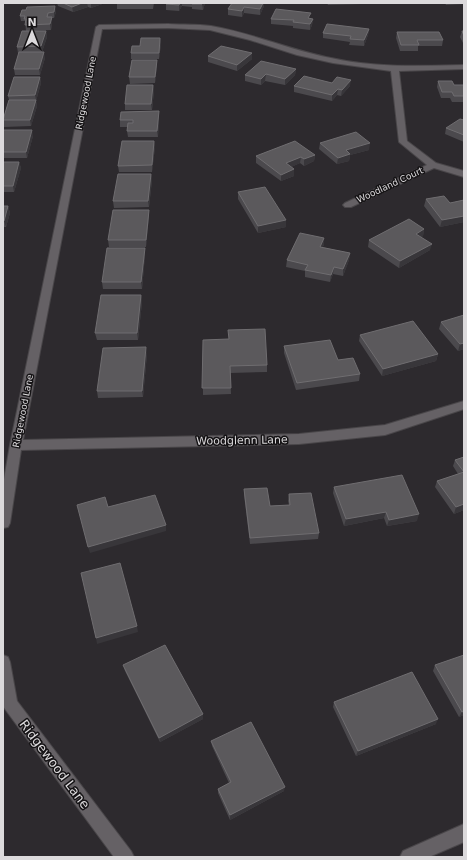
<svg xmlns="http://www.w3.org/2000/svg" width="467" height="860" viewBox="0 0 467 860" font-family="'DejaVu Sans',sans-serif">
	<rect width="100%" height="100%" fill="#2d2a2e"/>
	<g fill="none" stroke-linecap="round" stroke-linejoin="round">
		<g stroke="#494649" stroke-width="2">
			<path id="minor" d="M168,24c14,1 29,0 43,2 41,7 79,24 120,32 45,10 88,8 133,7v4l-65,2 8,70 29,22 28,8v6l-30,-9 -83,39h-6l-2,-2 2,-2 82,-38 -28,-23 -8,-71 -58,-8 -36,-8 -47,-15 -40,-10 -42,-2 -66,1 -79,411 276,-6 86,-9 79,-24v8l-79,26 -86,9 -278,6 -11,73 -2,4 -5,1v-43l7,-40 86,-418 3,-2z
				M3,655l5,2 2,5 7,39 114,150 3,6h-20l-109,-148 -2,-3z
				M464,824v18l-35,15h-29l3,-6z"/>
		</g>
		<use href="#minor" fill="#656165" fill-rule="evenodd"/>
	</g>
	<path fill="#4b494d" d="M57,3h48l-14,5 -3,-1 -15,5 -15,-6z
		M117,3h37l-1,6h-36z
		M166,3h39l-2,7 -11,-1v-2l-10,-1 -3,5 -13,-1z
		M232,3h32v3l-4,9 -16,-2 -2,4 -14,-2v-6z
		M327,3h36l-1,1 -34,1z
		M445,3h19v1l-18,1z
		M22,10l34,2 -2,6h-2v5l-1,7 -25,1 -1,-10h-4l-1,-5z
		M271,19h42l-1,6 -2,5 -17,-2v-2l-22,-2z
		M369,29l-1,6 -4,11 -15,-1 1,-3 -27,-4v-5z
		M46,31l1,6 -5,15 3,6 -5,17h-25l-1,-6 5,-16h-1l-1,-6z
		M462,31h2v14l-4,-8z
		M397,32l46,8 -1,6h-24v5h-18l-4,-13z
		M160,38l1,6 -2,15h-28v-6l9,-7z
		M252,53v6l-15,12 -29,-9v-6z
		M157,66l-2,17 -25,1 -1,-7z
		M296,69l-1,6 -10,10 -20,-4 -4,4 -16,-4v-6z
		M40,77l1,6 -5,18 1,5 -6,20 -27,1 -1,-8 6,-19 -1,-4z
		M438,81l16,4h10v17h-12l-2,-4h-9l-4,-11z
		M332,83l18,3 -9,10 -4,-1 -5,6 -38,-9v-6z
		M153,85l1,6 -2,19h-27v-6z
		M159,111v7l-1,19h-30l-1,-6 1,-4h-8v-7z
		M464,120v22l-19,-8 1,-6z
		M3,133l30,3 -6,22h-24z
		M154,141l1,6 -3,25h-33l-1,-6z
		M320,143l49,7 -19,5 -1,6 -12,3 -18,-15z
		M315,155l-1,6 -10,5 -4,-3 -9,4 3,2v7l-13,5 -25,-18v-7z
		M3,162h16l2,6 -7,24h-11z
		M151,174l1,6 -3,27 -35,1 -1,-7z
		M238,192l48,35 -28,6 -20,-34z
		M426,199l24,4 14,-3v22l-24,5 -16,-21z
		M3,206h5l2,7 -4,14h-3z
		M149,210v6l-3,31h-37l-1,-7z
		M424,229l-1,7 -2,1 9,13 -31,18 -31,-21 1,-7z
		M324,238v7l-2,2 28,6 -1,7 -6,16 -10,-2 -3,8 -25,-5v-6l-19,-4 1,-7z
		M145,255l-3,34h-39l-1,-7z
		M141,295l1,7 -4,38h-41l-2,-7z
		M441,322l23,27 -6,2 -19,-22z
		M360,335l78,19 -2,7 -54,15 -23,-35z
		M203,340l64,25v7l-37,1 1,21 -28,1z
		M284,346l54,14 22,14 -1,7 -63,9 -12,-37z
		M147,354l-4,43 -45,1 -1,-7z
		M464,457v53l-10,4 -19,-27 2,-6 21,-7 -5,-8 2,-6z
		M334,487l83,34 -30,5 -3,-8 -40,8 -11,-33z
		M244,489l26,17 19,-1 -1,-4 1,-7 30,39 -1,6 -68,5 -6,-49z
		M123,665l80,49v5l-43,23 -35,-71z
		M435,665l29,50 -5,2 -26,-46z
		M334,702l102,22 -80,32 -23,-49z
		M211,741l73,50 -54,29 -12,-27v-4l11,-6 -17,-37z"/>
	<path fill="#38363a" d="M82,3h5l1,4 -15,5 -1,-5z
		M91,3h14l-14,5z
		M180,3h2v3l-3,5v-6z
		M203,3h2l-2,7 -1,-6z
		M263,3h1v3l-4,9v-6z
		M55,6l1,6 -2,6v-6z
		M244,7v6l-2,4v-6z
		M52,17v6l-1,7 -1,-6z
		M313,19l-1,6 -2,5v-6z
		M369,29l-1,6 -4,11v-6z
		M46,31l1,6 -5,15 -1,-6z
		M160,38l1,6 -2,15v-6z
		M44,52l1,6 -5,17 -1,-6z
		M252,53v6l-15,12v-6z
		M157,60v6l-2,17v-6z
		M296,69l-1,6 -10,10v-6z
		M266,74l-1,7 -4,4v-6z
		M40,77l1,6 -5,18 1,5 -6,20 -1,-6 6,-20 -1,-5z
		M351,80l-1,6 -9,10 1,-6z
		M153,85l1,6 -2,19 -1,-6z
		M338,89l-1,6 -5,6v-6z
		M159,111v7l-1,19 -1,-6z
		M32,130l1,6 -6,22 -1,-6z
		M154,141l1,6 -3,25v-7z
		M370,143l-1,7 -19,5 -1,6 -12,3 1,-6 8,-8z
		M315,155l-1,6 -10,5v-7z
		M301,157l-1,6 -15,7 1,-7z
		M19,162l2,6 -7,24 -1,-6z
		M294,169v7l-13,5v-6z
		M151,174l1,6 -3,27 -1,-6z
		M8,206l2,7 -4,14 -2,-6z
		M149,210v6l-3,31v-7z
		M464,216v6l-24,5 2,-7z
		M286,220v7l-28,6v-7z
		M424,229l-1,7 -9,4 2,-6z
		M324,238v7l-5,9 1,-7z
		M432,244l-2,6 -31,18 1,-7z
		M145,248v7l-3,34 -1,-7z
		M350,253l-1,7 -6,16v-7z
		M334,267l-1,7 -3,8 1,-7z
		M141,295l1,7 -4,38 -1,-7z
		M464,343v6l-6,2 2,-7z
		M146,347l1,7 -4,43 -1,-6z
		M438,354l-2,7 -54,15 1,-7z
		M464,504v6l-10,4 2,-7z
		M386,512l-2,6 -40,8 2,-7z
		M419,514l-2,7 -30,5 2,-6z
		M166,525v6l-76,22 -2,-6z
		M137,626l1,6 -41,12 -1,-6z
		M464,711v4l-5,2 3,-5z
		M203,714v5l-43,23 -1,-4z
		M438,719l-2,5 -80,32 2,-5z
		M285,787l-1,4 -54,29v-5z"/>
	<path fill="#5b595c" stroke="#6f6d70" d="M63,3h19l-10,4z
		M166,3h14l-1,2 -13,-1z
		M192,3h11l-1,1h-10z
		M232,3h31l-3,6 -16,-2 -2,4 -14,-2z
		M55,6l-1,6 -6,1 -1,4h5l-2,7 -25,1 1,-6h-2l1,-3h-5l2,-6h4l1,-3z
		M276,9l35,4 -3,5 5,1 -3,5 -17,-2 1,-2 -23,-1z
		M327,24l42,5 -5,11 -14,-1 1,-3 -28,-3z
		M22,31h24l-5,15 -24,1z
		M462,31h2v5z
		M397,32h42l4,8h-26l2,5h-18z
		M141,38h19l-1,15h-28l1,-7h8z
		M221,46l31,7 -15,12 -29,-9z
		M19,52h25l-5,17h-25z
		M132,60h25l-2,17h-26z
		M261,61l35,8 -11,10 -19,-5 -5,5 -16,-4z
		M304,76l28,7 5,-6 14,3 -9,10 -4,-1 -6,6 -38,-9z
		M14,77h26l-5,18 -27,1z
		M438,81h14l2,4h10v11h-10l-2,-4h-10z
		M127,85h26l-2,19h-26z
		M9,100h27l-6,20h-27z
		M159,111l-2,20h-30l1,-8h5v-3h-13l1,-8z
		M460,119l4,1v15l-18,-7z
		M4,130h28l-6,22h-23v-19z
		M356,132l14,11 -24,7 4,4 -12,4 -18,-15z
		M122,141h32l-2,24 -34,1z
		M295,141l20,14 -11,4 -3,-2 -15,6 8,6 -13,6 -25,-19z
		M3,162h16l-6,24h-10z
		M118,174h33l-3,27h-35z
		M265,187l21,33 -28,6 -20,-34z
		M444,196l6,7 14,-3v16l-22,4 -16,-21z
		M3,206h5l-4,15h-1z
		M113,210h36l-3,30h-38z
		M409,219l15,10 -8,5 16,10 -32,17 -31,-21z
		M300,233l24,5 -4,9 30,6 -7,16 -9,-2 -3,8 -26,-5 3,-5 -21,-5z
		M107,248h38l-4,34h-39z
		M101,295h40l-4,38h-42z
		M464,315v28l-4,1 -19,-22z
		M413,321l25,33 -55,15 -23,-34z
		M265,329l2,36 -37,1 1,22h-29l1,-48 26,-1 -1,-9z
		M330,340l8,20 15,-2 7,16 -63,9 -13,-37z
		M146,347l-4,44h-45l6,-43z
		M464,457v47l-8,3 -19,-26 27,-9 -9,-12z
		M402,475l17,39 -30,6 -3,-8 -40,7 -12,-32z
		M267,488l3,18 20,-1 -1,-11 22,-1 8,40 -69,5 -6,-49z
		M155,495l11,30 -78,22 -11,-42 28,-8 3,10z
		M120,563l17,63 -41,12 -15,-65z
		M165,645l38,69 -44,24 -36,-73z
		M464,655v56l-2,1 -27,-47z
		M412,672l26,47 -80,32 -24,-49z
		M251,722l34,65 -55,28 -12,-26 13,-7 -20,-41z"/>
	<g text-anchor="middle" stroke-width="3" stroke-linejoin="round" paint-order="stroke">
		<g font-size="9" fill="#dcdadc" stroke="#151315">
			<text transform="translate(86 93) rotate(-79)" y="3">Ridgewood Lane</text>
			<text transform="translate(390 185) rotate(-25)" y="3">Woodland Court</text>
			<text transform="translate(23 411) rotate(-79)" y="3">Ridgewood Lane</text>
		</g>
		<g font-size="11" fill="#dcdadc" stroke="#151315">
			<text transform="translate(242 440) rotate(-1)" y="4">Woodglenn Lane</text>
		</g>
		<g font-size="13" fill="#dcdadc" stroke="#151315">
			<text transform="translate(55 764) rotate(53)" y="5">Ridgewood Lane</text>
		</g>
	</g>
	<rect width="467" height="860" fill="none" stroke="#dcdadc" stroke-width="8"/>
	<g transform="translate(32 32)" stroke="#151315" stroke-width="3" paint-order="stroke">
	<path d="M0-3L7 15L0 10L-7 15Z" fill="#dcdadc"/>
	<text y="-6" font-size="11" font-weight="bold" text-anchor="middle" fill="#dcdadc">N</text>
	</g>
</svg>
